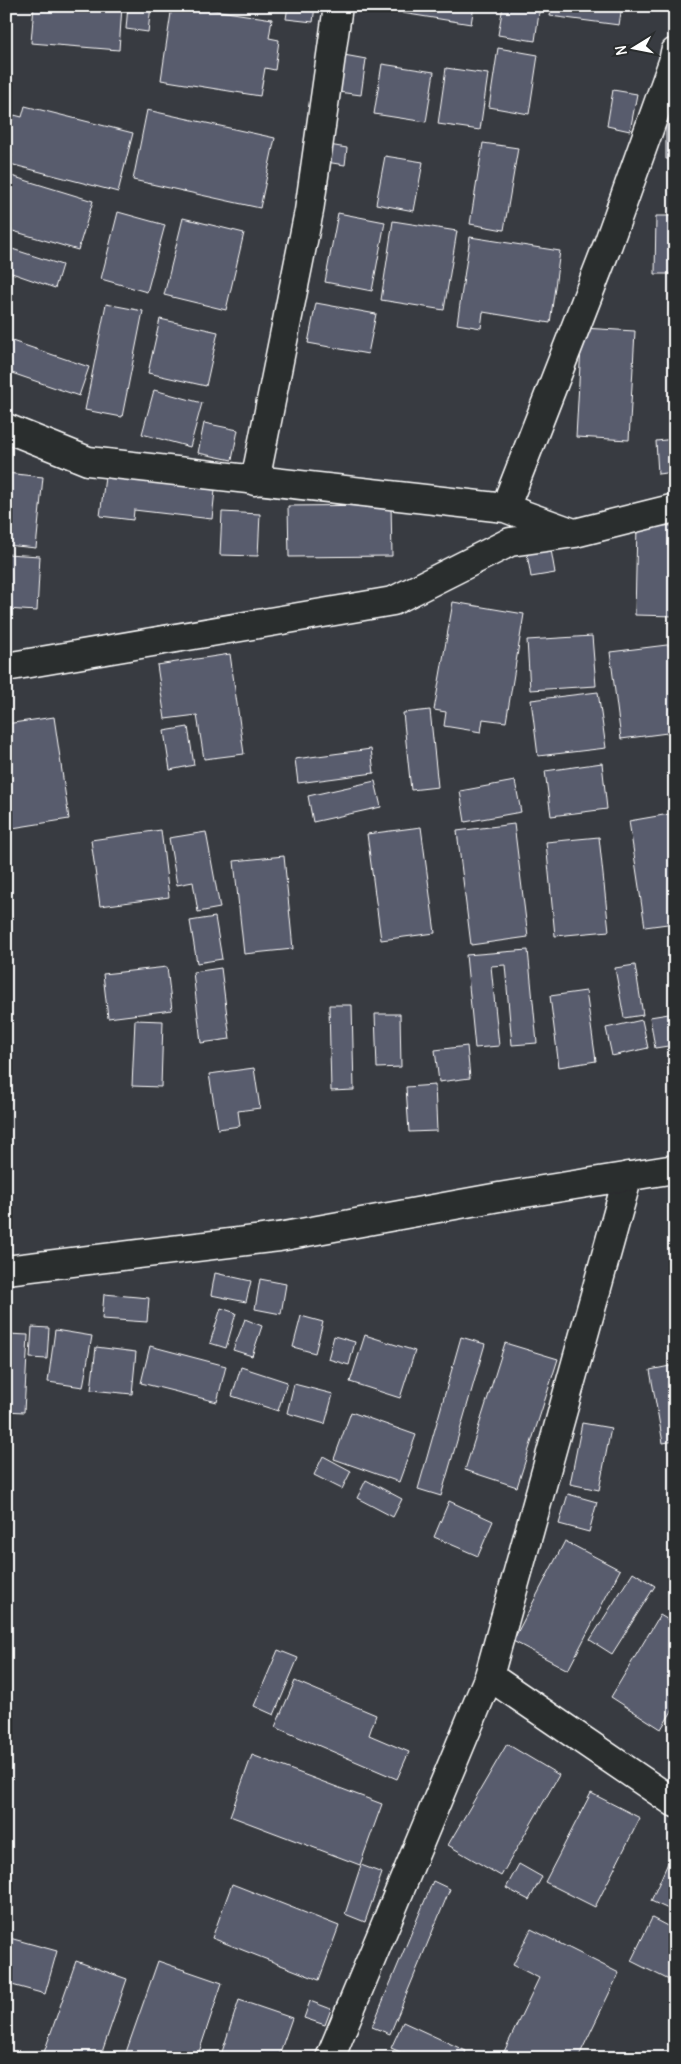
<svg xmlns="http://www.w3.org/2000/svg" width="681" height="2064" viewBox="0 0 681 2064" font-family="Delius,sans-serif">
	<rect width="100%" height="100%" fill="#383b41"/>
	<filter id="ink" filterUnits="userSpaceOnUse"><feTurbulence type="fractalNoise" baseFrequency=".02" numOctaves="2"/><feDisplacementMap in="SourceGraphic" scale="10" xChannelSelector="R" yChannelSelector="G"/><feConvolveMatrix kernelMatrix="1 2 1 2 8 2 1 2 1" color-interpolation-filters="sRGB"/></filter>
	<g filter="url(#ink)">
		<path fill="#595b6d" stroke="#fff" d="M34,6h88l-3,44 -88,-7z
			M128,6h23l-3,26 -22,-3z
			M172,6h15l85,13 -3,19 10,2 -4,30 -10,-2 -5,28 -99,-16z
			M288,6h27l-2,16 -27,-3z
			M403,6h71l-3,18 -69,-11z
			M503,6h37l-5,35 -37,-6z
			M552,6h70l-3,19 -69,-9z
			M498,48l40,7 -9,59 -40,-7z
			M344,55l22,4 -5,36 -23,-3z
			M382,64l52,8 -8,50 -52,-8z
			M446,68l42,6 -8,56 -42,-6z
			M613,90l24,4 -7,37 -23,-5z
			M666,94h9v65h-9z
			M25,106l108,27 -15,59 -108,-28 2,-9 -6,-2v-8l8,-30 8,2z
			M147,110l128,28 -15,70 -127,-28z
			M483,143l35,5 -14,82 -34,-6z
			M329,145l18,3 -2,17 -19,-3z
			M385,156l38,6 -9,49 -38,-7z
			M8,175l85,26 -15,49 -72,-21z
			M118,212l47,13 -18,67 -46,-13z
			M338,213l47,9 -13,69 -47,-9z
			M656,216h19v58h-20z
			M183,218l61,15 -18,77 -62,-15z
			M393,221l64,10 -13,79 -63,-10z
			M470,237l90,14 -10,72 -67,-11 -2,16 -24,-4z
			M6,247l56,18 -7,23 -49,-17z
			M316,303l60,11 -8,40 -60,-11z
			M106,304l37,7 -21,106 -37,-7z
			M674,304h1v102h-2z
			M160,319l58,13 -12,54 -58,-13z
			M582,328l53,3 -6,109 -53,-3z
			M6,339l83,28 -10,29 -73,-25z
			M154,390l48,13 -12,44 -48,-13z
			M204,423l34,7 -6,30 -34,-7z
			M675,439v33l-17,2 -2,-33z
			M6,473l37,4 -7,71 -30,-3z
			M105,477l110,13 -3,29 -78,-9 -1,10 -33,-4z
			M391,505l1,51 -103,1 -1,-51z
			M222,512l38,2 -2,42 -38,-1z
			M637,525l38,1v90l-40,-1z
			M550,544l5,29 -24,4 -5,-29z
			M6,554l34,2 -3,55 -31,-2z
			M453,602l71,12 -18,108 -23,-3 -2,13 -37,-6 2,-14 -12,-2z
			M592,636l4,50 -66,4 -3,-50z
			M675,644v88l-54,7 -11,-87z
			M230,654l14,100 -40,5 -7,-44 -32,4 -8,-54z
			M598,692l8,56 -68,8 -7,-56z
			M430,710l8,77 -27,3 -8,-77z
			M54,717l15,102 -63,10v-105z
			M188,727l6,38 -24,5 -6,-39z
			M371,749l3,24 -76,10 -3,-24z
			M602,763l5,46 -56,7 -6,-45z
			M375,781l6,26 -68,15 -5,-26z
			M515,781l6,31 -56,10 -5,-31z
			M675,813v110l-30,4 -16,-106z
			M514,824l14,113 -57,8 -14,-114z
			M421,827l14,106 -54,7 -14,-106z
			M161,830l8,67 -69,9 -9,-66z
			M206,832l14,76 -22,4 -5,-30 -16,3 -8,-47z
			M599,837l10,94 -54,5 -9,-94z
			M284,856l9,93 -49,5 -10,-93z
			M215,917l7,42 -25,4 -7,-42z
			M528,950l9,93 -25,2 -7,-80 -14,1 8,80 -24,2 -9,-93z
			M635,965l8,50 -19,3 -9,-50z
			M167,967l5,43 -64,8 -5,-44z
			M221,968l9,71 -29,4 -8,-71z
			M586,991l10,70 -37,6 -9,-71z
			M329,1005h23l2,85 -23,1z
			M675,1013v32l-20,3 -5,-31z
			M375,1014h25l1,53 -24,1z
			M135,1020l28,1 -2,66 -29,-1z
			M642,1020l6,28 -36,8 -6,-28z
			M467,1046l3,32 -31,4 -4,-32z
			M254,1068l6,40 -22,3 2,15 -22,3 -9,-55z
			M435,1085l2,46 -28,1 -3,-45z
			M215,1273l36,8 -5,21 -35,-7z
			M260,1279l26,5 -5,30 -26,-5z
			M104,1294l45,4 -2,24 -45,-3z
			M221,1308l15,5 -10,35 -16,-5z
			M301,1316l22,6 -8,31 -22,-6z
			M245,1319l17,7 -10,30 -19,-6z
			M32,1327l17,1 -2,31 -17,-1z
			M55,1330l37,6 -9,51 -35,-5z
			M8,1334l20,1 -4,77 -18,-1z
			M365,1335l50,16 -15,47 -50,-16z
			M334,1336l21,6 -6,23 -21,-6z
			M461,1337l24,7 -44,152 -23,-7z
			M505,1343l53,16 -41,128 -52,-17z
			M150,1346l76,20 -9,36 -76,-19z
			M96,1347l40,5 -4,42 -41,-4z
			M675,1365v76l-12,2 -13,-73z
			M241,1367l46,15 -9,29 -46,-15z
			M294,1384l39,10 -8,30 -38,-11z
			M351,1412l65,23 -17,47 -65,-23z
			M582,1423l29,5 -12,62 -29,-6z
			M323,1456l28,15 -9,18 -28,-14z
			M366,1480l36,19 -9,18 -36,-19z
			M568,1494l29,8 -8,30 -30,-8z
			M449,1501l44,20 -15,35 -44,-19z
			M565,1541l55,29 -52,100 -55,-29z
			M633,1572l22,14 -43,68 -22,-14z
			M660,1615l15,9v82l-14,23 -50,-32z
			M278,1650l20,8 -24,57 -20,-9z
			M295,1681l81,34 -7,20 40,17 -12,27 -122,-52z
			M507,1744l52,31 -58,101 -53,-31z
			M252,1755l130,49 -22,61 -130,-49z
			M591,1793l49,25 -45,89 -50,-25z
			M672,1854l3,1v57l-24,-11z
			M519,1864l23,13 -13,23 -23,-12z
			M361,1865l21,8 -17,49 -20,-8z
			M433,1881l17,8 -60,145 -18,-7z
			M232,1884l107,42 -20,54 -107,-42z
			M652,1918l23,12v53l-44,-22z
			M531,1929l88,44 -41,85h-77l38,-80 -26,-13z
			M6,1937l51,14 -12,43 -33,-9 -6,22z
			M76,1961l51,18 -27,79h-58z
			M158,1961l64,22 -25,75h-73z
			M239,2000l53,18 -14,40h-58z
			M310,2001l21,8 -6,16 -21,-7z
			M403,2022l63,29 -3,7h-49l-23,-10z"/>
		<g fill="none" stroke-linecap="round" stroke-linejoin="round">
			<g stroke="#fff" stroke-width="31">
				<path id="minor" d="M6,428l82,33 417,47 66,24
					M255,481l54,-270 29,-205
					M505,508l103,-264 65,-182 2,-10
					M6,667l387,-66 117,-59 65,-9 100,-25
					M489,1676l186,127
					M330,2058l159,-382 139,-500"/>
			</g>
			<g stroke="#fff" stroke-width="31">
				<path id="primary" d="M6,1270l273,-33 220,-40 176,-28"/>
			</g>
			<use href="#minor" stroke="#2a2d2e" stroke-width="28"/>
			<use href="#primary" stroke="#2a2d2e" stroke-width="28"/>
		</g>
	</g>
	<rect width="681" height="2064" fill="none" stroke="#2a2d2e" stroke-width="25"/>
	<rect x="12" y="12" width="656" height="2039" fill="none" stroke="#fff" stroke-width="2" filter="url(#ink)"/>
	<g transform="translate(634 48) rotate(260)" stroke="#2a2d2e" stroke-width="4" paint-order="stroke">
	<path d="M0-4L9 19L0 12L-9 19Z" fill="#ffffff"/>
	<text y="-8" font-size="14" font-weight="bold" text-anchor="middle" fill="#ffffff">N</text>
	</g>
</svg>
